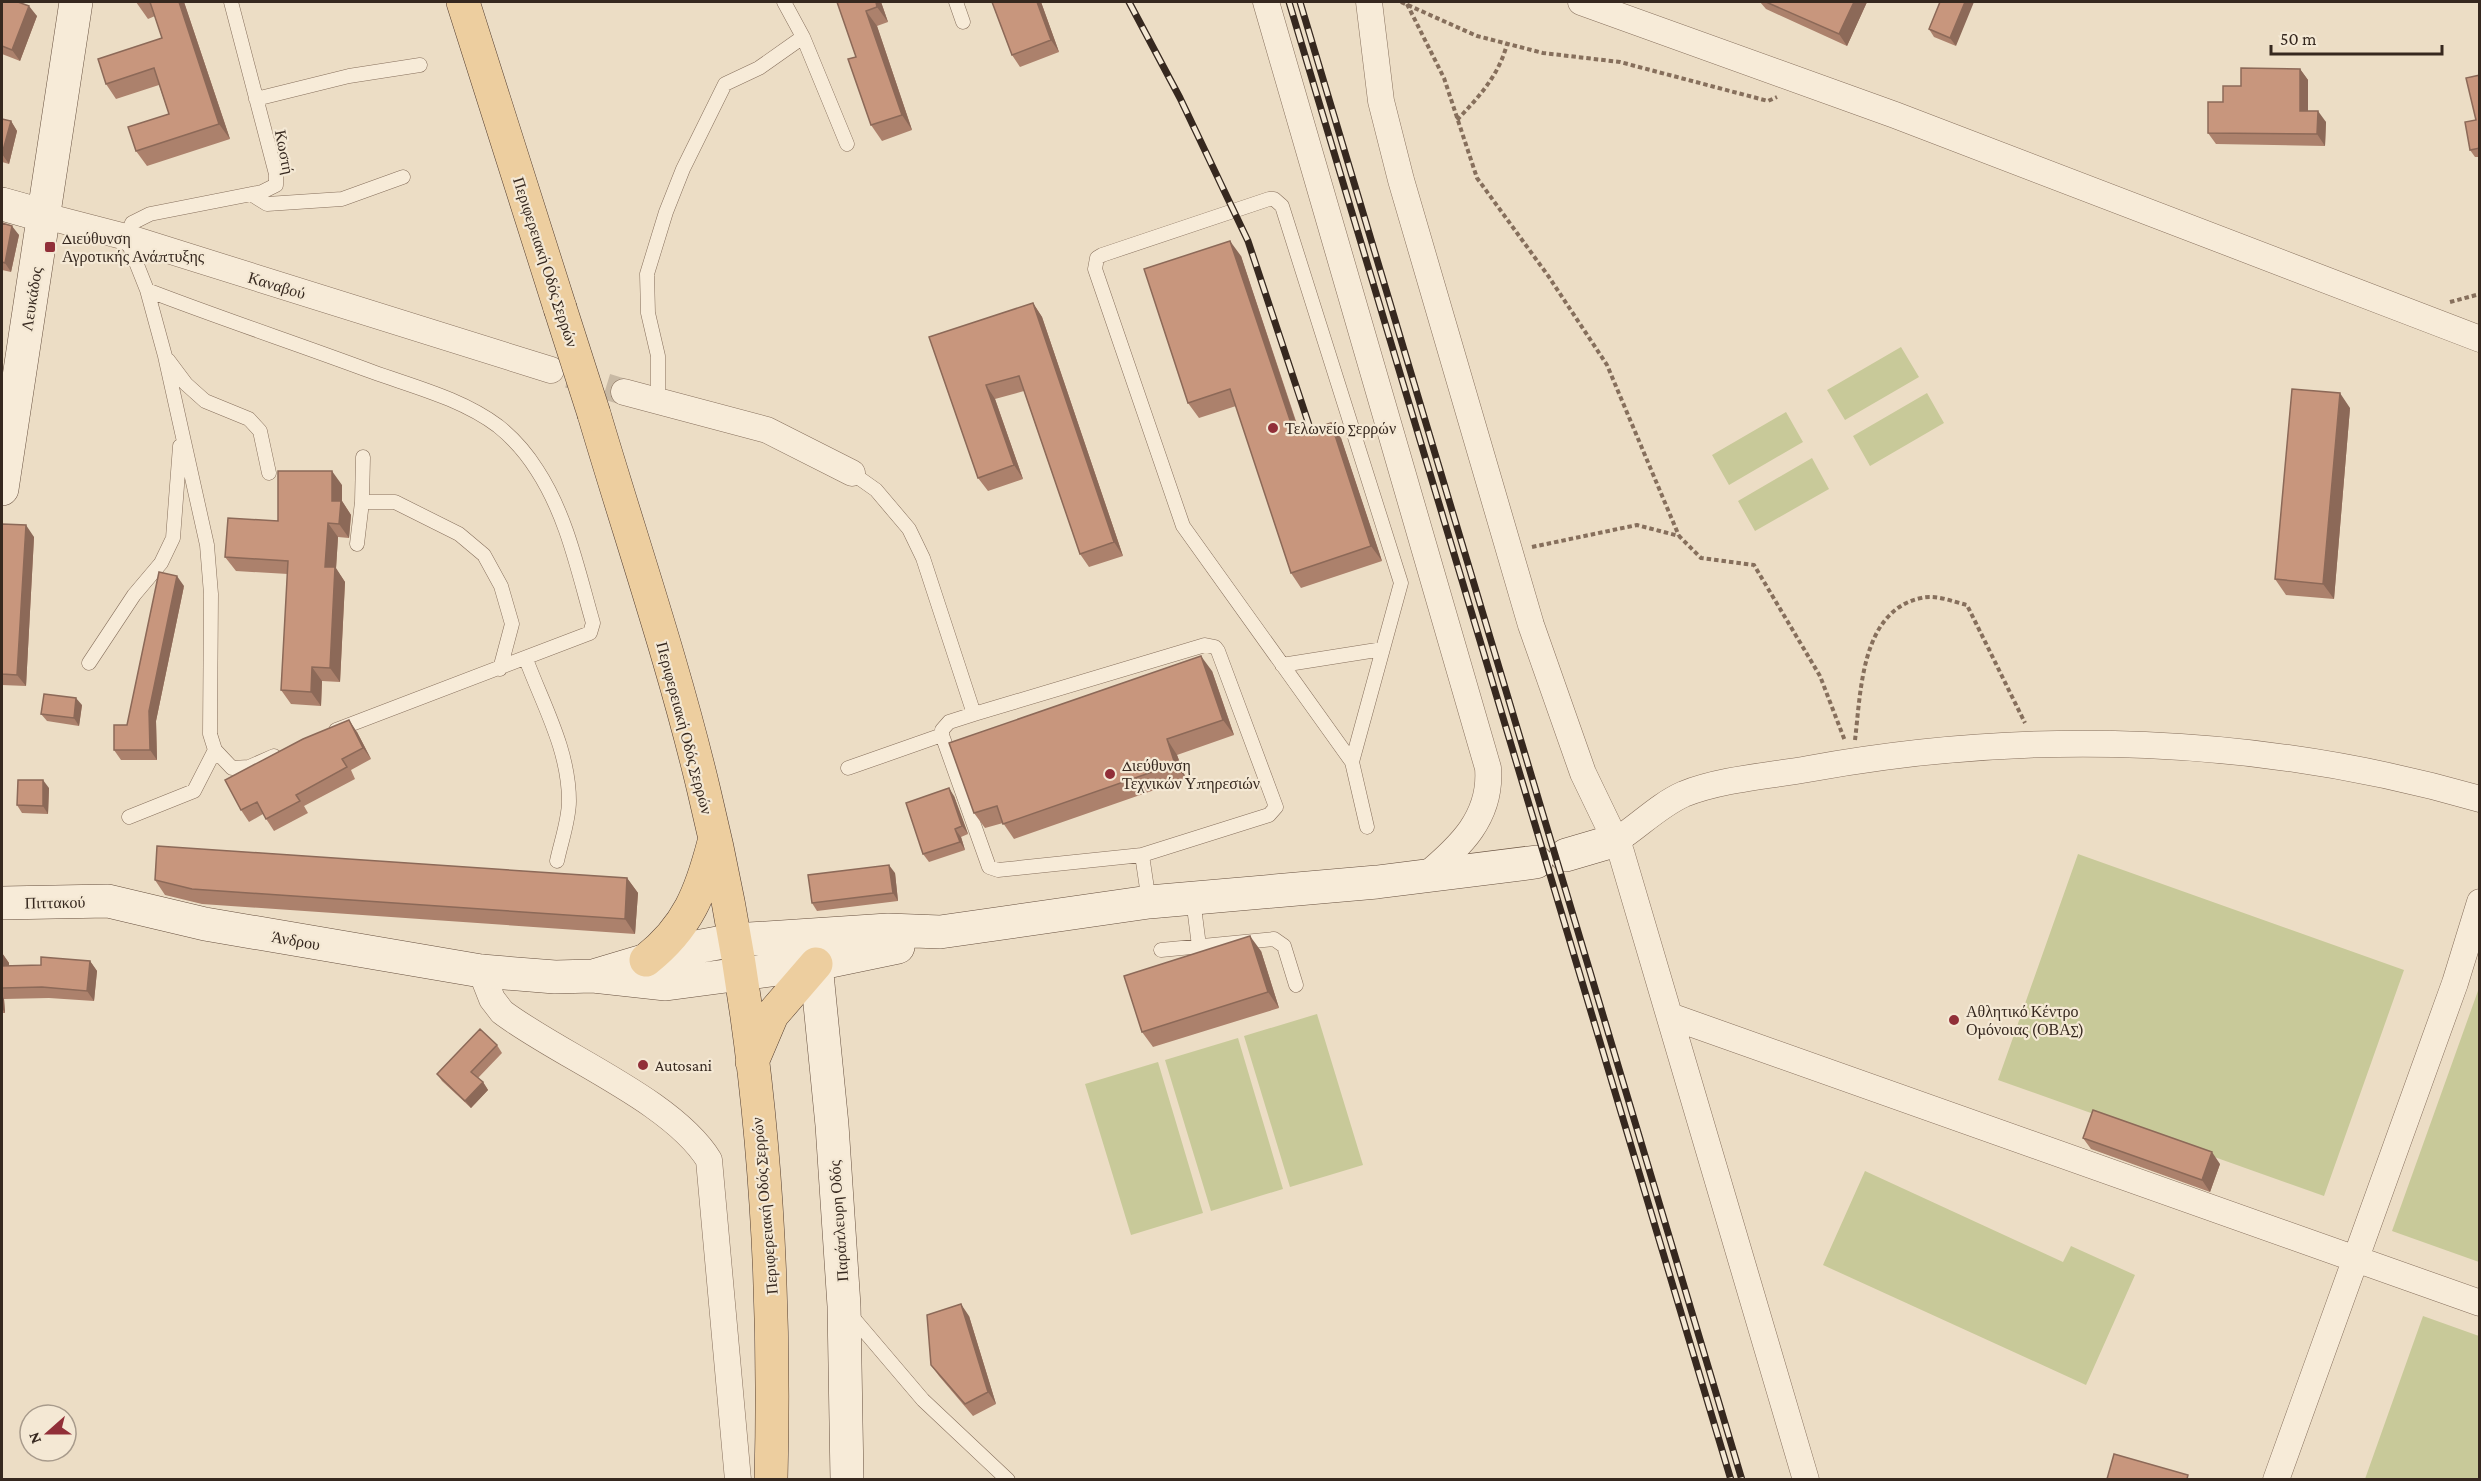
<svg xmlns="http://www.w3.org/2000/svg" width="2481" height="1481" viewBox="0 0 2481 1481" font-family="'Crimson Pro',serif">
	<rect width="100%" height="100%" fill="#ecddc5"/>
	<path fill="#c8c999" d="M1901,347l18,30 -74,43 -18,-30z
		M1927,393l17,30 -74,43 -17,-30z
		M1786,412l17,30 -74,43 -17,-30z
		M1812,458l17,31 -74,42 -17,-30z
		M2078,854l326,116 -80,226 -326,-116z
		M2479,988h1l-1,274 -87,-31z
		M1317,1014l46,151 -73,22 -46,-151z
		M1238,1038l45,151 -72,22 -46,-151z
		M1158,1062l45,151 -72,22 -46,-151z
		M1865,1171l198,91 8,-16 64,29 -49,110 -263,-120z
		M2423,1316l56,20v143h-114z"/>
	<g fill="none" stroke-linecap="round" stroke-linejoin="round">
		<path stroke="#c8b9a4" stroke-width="26" stroke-dasharray="26 13" stroke-linecap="butt" d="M569,375l55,17"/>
		<g stroke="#866f5c" stroke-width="15">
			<path id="lane" d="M231,2l45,172v11l-14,7 -112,22 -18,9 -6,14 21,53 18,66 42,189 4,49 -1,140 5,16 17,18 17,-1 25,-11
				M956,2l7,20
				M803,37l44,107
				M256,99l93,-23 71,-11
				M251,194l16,10 75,-5 61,-22
				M147,290c75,29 151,54 226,82 42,15 89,27 125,54 15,12 29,28 39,44 30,46 41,101 56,153l-3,10 -254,97
				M168,360l18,24 19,17 44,18 11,12 9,42
				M658,401v-45l-10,-43 -1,-39 19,-62 17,-43 42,-85 34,-16 44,-31 -19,-35
				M363,457l-1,45h33l64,32 25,21 17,31 11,38 -12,45
				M852,473l24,17 33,39 14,29 51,156 231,-69 10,2 3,4 58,156 -7,8 -127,40 7,47
				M357,544l5,-42
				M526,659c17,46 43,91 43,142 0,19 -8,41 -12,60
				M89,663l45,-68 27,-32 12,-25 7,-92
				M1282,665l101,-16
				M974,714l-25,8 -7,8v5l47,132 9,3 144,-15
				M1352,762l49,-179 -119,-377 -8,-7h-5l-167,56 -5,3 -2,11 88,257 169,236 15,65
				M848,768l94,-33
				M129,817l65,-26 21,-41
				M1193,899l6,47
				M1161,950l113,-11 10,7 12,39
				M849,1313l74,87 85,80"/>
		</g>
		<g stroke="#866f5c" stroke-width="27">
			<path id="street" d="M1266,2l222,766c4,49 -28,79 -63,108
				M1369,2l12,99 20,79 130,445 52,148 38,79 185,628
				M1581,2l314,113 585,224
				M45,216l81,21 425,133
				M624,392l143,38 85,43
				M1617,840c22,-14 42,-35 67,-46 38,-15 84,-18 124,-25 223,-41 453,-33 672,30
				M481,971l11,28 10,13c58,44 170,88 207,148l29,320
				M1670,1016l810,287
				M2276,1480l179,-497 25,-81"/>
		</g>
		<g stroke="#67503f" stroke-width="34">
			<path id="secondary" d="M2,204l43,12
				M2,489l74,-487
				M1566,855l51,-15
				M2,903l106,-2 97,23 276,47 74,6 38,-1 73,8 150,-20 82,-17
				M816,964l16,161 12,181 3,174
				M593,976l87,-26 54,-10 154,-10 52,2 209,-30 228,-20 159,-20"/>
		</g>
		<g stroke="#543e30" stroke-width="34">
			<path id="primary" d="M463,2l97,306
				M594,414c37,125 80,250 110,377 55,224 73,459 67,689
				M646,960c42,-33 55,-68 68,-118
				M752,1062l20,-47 44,-51"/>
		</g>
		<path stroke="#866f5c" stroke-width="4" stroke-dasharray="4.5 3" stroke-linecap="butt" d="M1401,2l76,34 66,17 77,9 148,39 9,-4
			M1407,4l37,74 33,100 72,99 58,88 72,171
			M1457,120c22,-23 42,-45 50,-76
			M2450,302l30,-8
			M1532,547l105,-22 42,11 22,22 53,7 66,111 25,65
			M1855,740c6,-49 6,-129 66,-142 14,-4 33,4 46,7l58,118"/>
		<use href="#lane" stroke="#f7ebd8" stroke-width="14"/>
		<use href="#street" stroke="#f7ebd8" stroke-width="26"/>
		<use href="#secondary" stroke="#f7ebd8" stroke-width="33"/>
		<use href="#primary" stroke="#edce9f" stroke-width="33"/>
		<g stroke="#36281f" stroke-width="7">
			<path id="rail" d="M1129,2l51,96 68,143 63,190
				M1289,2l442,1478
				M1300,2l442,1478"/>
		</g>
		<use href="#rail" stroke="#f4e8d4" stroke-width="4.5" stroke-dasharray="14" stroke-linecap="butt"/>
		<g stroke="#543e30" stroke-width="34" stroke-linecap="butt">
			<path id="primary-bridge" d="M560,308l34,106"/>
		</g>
		<use href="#primary-bridge" stroke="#edce9f" stroke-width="33"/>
	</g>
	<path fill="#ac816c" d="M2,2l35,14 -17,45 -18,-7z
		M136,2h48l46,137 -83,27 -11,-15 33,-37 -10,-29 -43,14 -10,-15 56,-46 -7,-22 -7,3z
		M837,2h44l7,20 -11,4 35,104 -30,11 -11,-16 -15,-68z
		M992,2h49l18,50 -39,15 -8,-12z
		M1760,2h107l-20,44 -81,-37z
		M1940,2l16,44 -22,-9 -5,-8z
		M2300,69l8,11v31l18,11 -1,24 -109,-2 -8,-11 15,-31 18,-16z
		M2480,75v82h-5l-5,-7 6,-30z
		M2,119l9,2 6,10 -8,33 -7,-2z
		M2,223l17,12 -8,37 -9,-2z
		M1241,256l59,177 41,5 41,123 -81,27 -10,-15 -55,-167 -37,12 -11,-15z
		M1033,303l9,14 81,239 -34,11 -9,-13 -56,-163 -29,8 28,80 -35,12 -10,-13 -49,-141z
		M2350,408l-16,191 -48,-4 -11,-16z
		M342,485v16l9,14 -2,23 -11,-1 -2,32 9,13 -5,100 -18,-1 -1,25 -30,-2 -10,-14 7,-116 -52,-3 -11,-14 53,-36z
		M2,524l32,13 -8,149 -24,-1z
		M184,586l-28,135 1,39h-36l-7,-10 13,-25z
		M1212,671l22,64 -57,20 9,24 -172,60 -11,-16 -18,5 -11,-15z
		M82,705l-3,21 -32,-5 -6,-7z
		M357,732l14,27 -20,11 4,9 -51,27 4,7 -34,18 -11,-17 -14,8 -8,-12z
		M49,788l-1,26 -26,-1 -5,-8z
		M954,796l14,38 -7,3 4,13 -36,12 -6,-8z
		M895,873l3,28 -81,10 -5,-8z
		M627,878l11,15 -3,41 -433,-30 -37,-9 -10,-15z
		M1261,951l18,57 -126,39 -11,-15z
		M2,953l7,10v3l32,-1 49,-4 7,10 -3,30 -45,-3 -45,1 1,14h-3z
		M497,1045l5,8 -24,25 5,4 5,8 -17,18 -29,-27 -5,-7z
		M2083,1138l137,26 -10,28 -119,-43z
		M969,1316l27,88 -23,12 -34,-40 -8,-11z"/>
	<path fill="#8c6958" d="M179,2h5l46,137 -11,-15z
		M876,2h5l7,20 -11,-15z
		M1037,2h4l18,50 -8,-12z
		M1854,2h13l-20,44 -8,-12z
		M1965,2h9l-18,44 -6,-8z
		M29,6l8,10 -17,45 -8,-11z
		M866,11l11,15 35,104 -10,-15z
		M2300,69l8,11v42l-8,-11z
		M2318,111l8,11 -1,24 -8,-12z
		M11,121l6,10 -8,33 -7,-10z
		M12,226l7,9 -8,37 -6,-9z
		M1230,241l11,15 64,194 -10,-15z
		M1033,303l9,14 81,239 -9,-14z
		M986,385l9,14 28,80 -9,-14z
		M2340,393l10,15 -16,191 -11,-15z
		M1331,423l10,15 41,123 -11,-15z
		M332,471l10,14v16l9,14 -2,23 -10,-14 -7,-23z
		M328,523l10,14 -2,31 9,14 -5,100 -10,-14 -5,-101z
		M26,525l8,12 -8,149 -9,-11z
		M177,576l7,10 -28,135 1,39 -7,-10 -1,-39z
		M1201,656l11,15 22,64 -11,-15z
		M312,667l10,14 -1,25 -10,-14z
		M76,698l6,7 -3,21 -5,-8z
		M349,720l8,12 14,27 -8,-11z
		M1167,739l10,16 9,24 -11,-15z
		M43,780l6,8 -1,26 -5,-8z
		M949,788l5,8 14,38 -6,-8z
		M955,829l6,8 4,13 -5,-8z
		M889,865l6,8 3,28 -5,-8z
		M627,878l11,15 -3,41 -10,-15z
		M1250,936l11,15 18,57 -11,-16z
		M2,953l7,10v13l-7,-10z
		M90,961l7,10 -3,30 -7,-10z
		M2,995l2,4 1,14 -3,-5z
		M483,1082l5,8 -17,18 -6,-7z
		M2212,1152l8,12 -10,28 -8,-12z
		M961,1304l8,12 27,88 -8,-12z"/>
	<path fill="#c8967d" stroke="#8c6958" stroke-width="1.5" d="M2,2h16l11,4 -17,44 -10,-4z
		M150,2h29l40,122 -83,27 -8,-24 41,-13 -15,-46 -48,16 -8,-25 64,-21z
		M837,2h39l1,5 -11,4 36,104 -31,10 -23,-66 8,-2z
		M992,2h45l14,38 -39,15z
		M1766,2h88l-15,32z
		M1940,2h25l-15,36 -21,-9z
		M2241,68l59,1v42h18l-1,23 -109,-1v-31h15v-16h18z
		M2480,75v73l-10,2 -5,-28 11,-2 -10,-42z
		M2,119l9,2 -9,33z
		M2,223l10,3 -7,37 -3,-1z
		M1230,241l65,194 36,-12 40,123 -80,27 -61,-184 -42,14 -44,-134z
		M1033,303l81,239 -34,12 -61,-178 -33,9 28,80 -36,13 -49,-141z
		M2292,389l48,4 -17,191 -48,-5z
		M278,471h54v30h9l-2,23 -11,-1 -3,44h10l-5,101 -18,-1 -1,25 -30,-2 7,-129 -63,-4 3,-39 50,3z
		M2,524l24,1 -9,150 -15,-1z
		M159,572l18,4 -28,135 1,39h-36v-25h13z
		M1201,656l22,64 -56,19 8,25 -172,60 -6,-18 -23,7 -25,-70z
		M44,694l32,4 -2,20 -33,-4z
		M349,720l14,28 -21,11 5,8 -51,28 4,6 -34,18 -9,-17 -16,8 -16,-30 78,-41z
		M18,780h25v26l-26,-1z
		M949,788l13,38 -7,3 5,13 -37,12 -17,-51z
		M157,846l470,32 -2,41 -433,-30 -37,-9z
		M889,865l4,28 -81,10 -4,-28z
		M1250,936l18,56 -126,40 -18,-56z
		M41,957l49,4 -3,30 -45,-4 -40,1v-30v8l39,-1z
		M480,1029l17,16 -26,27 12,10 -18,19 -28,-27z
		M2093,1110l119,42 -10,28 -119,-42z
		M961,1304l27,88 -23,12 -34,-39 -4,-50z
		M2114,1454l74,21 -1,4h-80z"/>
	<g fill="#912f38" stroke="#f4e8d4" stroke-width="2">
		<rect x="44" y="241" width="12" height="12" rx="3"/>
		<circle cx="1273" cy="428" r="6"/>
		<circle cx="1110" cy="774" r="6"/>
		<circle cx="1954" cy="1020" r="6"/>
		<circle cx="643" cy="1065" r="6"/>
	</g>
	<g text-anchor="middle" stroke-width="4.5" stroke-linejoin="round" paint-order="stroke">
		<g font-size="16" fill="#36281f" stroke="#f4e8d4">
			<text transform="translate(285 152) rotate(79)" y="6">Κωστή</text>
			<text transform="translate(546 262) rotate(72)" y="6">Περιφερειακή Οδός Σερρών</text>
			<text transform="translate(277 285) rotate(17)" y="6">Καναβού</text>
			<text transform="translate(31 299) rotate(-81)" y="6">Λευκάδος</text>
			<text transform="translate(685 728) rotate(75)" y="6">Περιφερειακή Οδός Σερρών</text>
			<text transform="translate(55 902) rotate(-1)" y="6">Πιττακού</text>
			<text transform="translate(296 940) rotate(10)" y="6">Άνδρου</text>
			<text transform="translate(764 1206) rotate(-95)" y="6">Περιφερειακή Οδός Σερρών</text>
			<text transform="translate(838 1221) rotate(-94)" y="6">Παράπλευρη Οδός</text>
		</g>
		<g font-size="16" fill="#36281f" stroke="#f4e8d4" text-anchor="start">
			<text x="62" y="244">Διεύθυνση<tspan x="62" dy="18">Αγροτικής Ανάπτυξης</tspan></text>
			<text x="1285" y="434">Τελωνείο Σερρών</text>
			<text x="1122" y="771">Διεύθυνση<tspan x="1122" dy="18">Τεχνικών Υπηρεσιών</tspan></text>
			<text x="1966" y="1017">Αθλητικό Κέντρο<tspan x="1966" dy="18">Ομόνοιας (ΟΒΑΣ)</tspan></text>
			<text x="655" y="1071">Autosani</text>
		</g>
	</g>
	<rect width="2481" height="1481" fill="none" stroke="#36281f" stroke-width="6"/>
	<g transform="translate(48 1433) rotate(249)"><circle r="28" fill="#f4e8d4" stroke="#a89b8c" stroke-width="1.5"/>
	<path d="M0-4.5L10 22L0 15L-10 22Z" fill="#912f38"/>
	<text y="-9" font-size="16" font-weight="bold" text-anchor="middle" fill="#36281f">N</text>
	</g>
	<path d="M2271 45v9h171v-9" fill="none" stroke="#36281f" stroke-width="3"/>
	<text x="2280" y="45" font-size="18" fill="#36281f" stroke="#f4e8d4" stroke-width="4.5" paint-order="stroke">50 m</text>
</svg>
